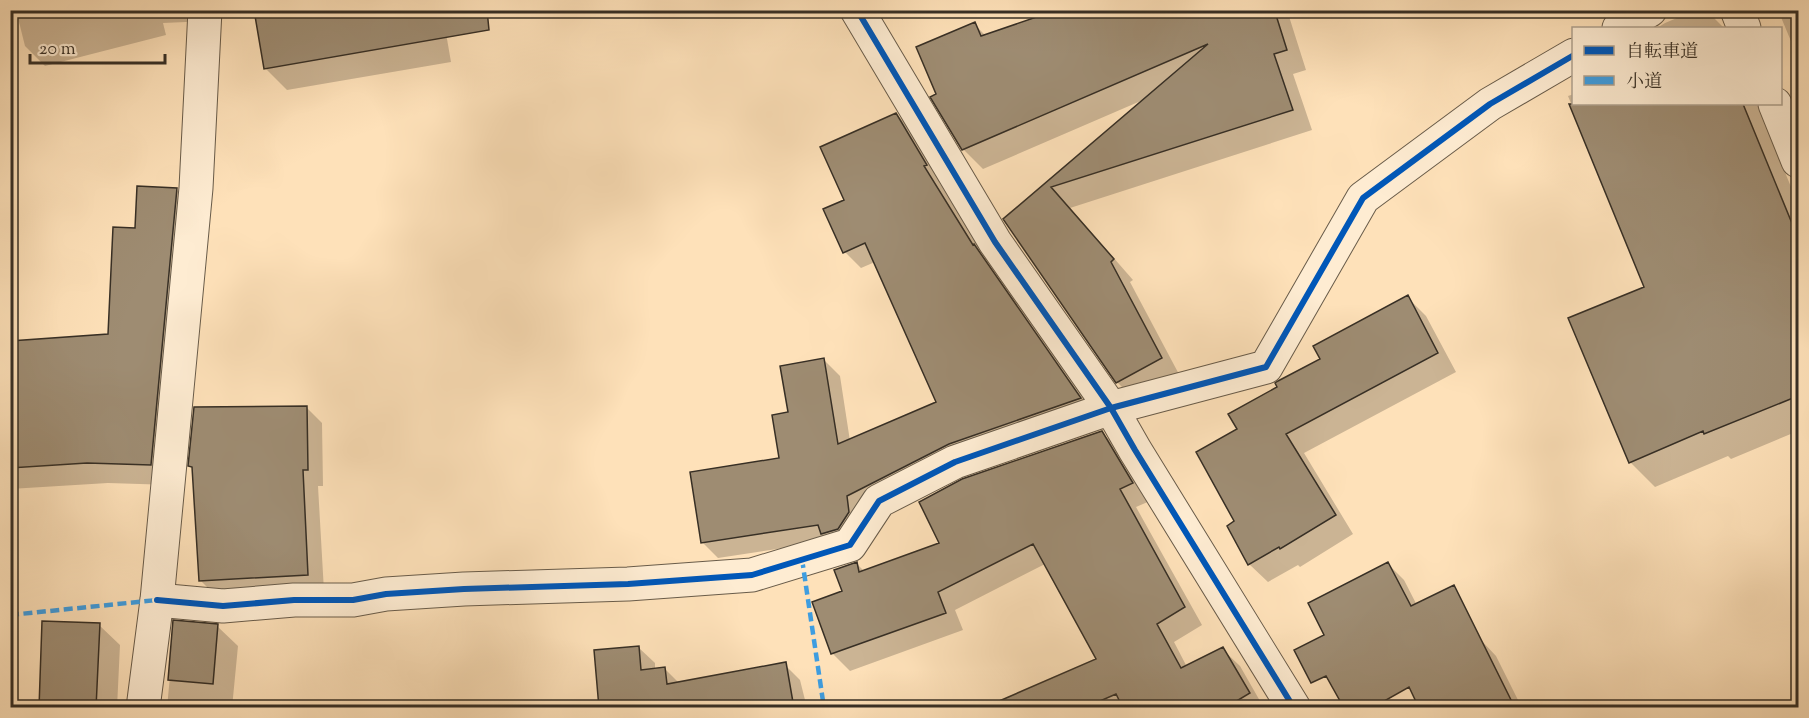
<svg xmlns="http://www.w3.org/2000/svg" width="1809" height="718" viewBox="0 0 1809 718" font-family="'Sorts Mill Goudy','Noto Serif JP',serif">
	<rect width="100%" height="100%" fill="#fee1b9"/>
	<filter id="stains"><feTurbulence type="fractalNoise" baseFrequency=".00333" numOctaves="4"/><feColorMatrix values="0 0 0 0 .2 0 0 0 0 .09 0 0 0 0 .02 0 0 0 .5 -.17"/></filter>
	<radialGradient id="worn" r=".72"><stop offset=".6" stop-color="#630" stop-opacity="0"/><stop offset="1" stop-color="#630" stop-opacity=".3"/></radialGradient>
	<path fill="#0003" d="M16,10h198l-5,11 -46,2 3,12 -121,31 -20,-20z
		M442,10l9,52 -164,28 -22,-22z
		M1062,10h225l19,60 -13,4 19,56 -242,78 63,72 -3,2 51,96 -44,24 -20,-20 -112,-163 138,-119 -160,69 -20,-20 -25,-54 36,-71 12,12z
		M1696,10h10l18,18h-67l8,-5z
		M1778,10h20v48z
		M1574,94v10h183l41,100v227l-67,28 -3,-3 -73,31 -25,-25 16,-174 -78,-192z
		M896,114l16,16 30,51 -3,1 46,74 5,5 106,154 -131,45 -135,81 -112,17 -16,-16 79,-82 8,-46 35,-54 16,16 10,65 88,-38 -63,-141 -14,6 -16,-16 -20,-42 21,-10z
		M177,190l20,20 -26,275 -63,-2 -98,6v-147l100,-7 27,-106z
		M1407,297l19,19 30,56 -152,81 49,81 -53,33 -2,-2 -30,17 -19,-18 -13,-42 3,-92 40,-43 43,-28z
		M306,407l16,16 1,63h-5l6,105 -107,6 -16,-16 -7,-111 -4,-4z
		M1102,433l18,17 30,51 -14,6 66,118 -28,17 13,25 35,-18 18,17 24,42h-216l50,-48 -53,-96 -90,46 8,20 -113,41 -18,-18 12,-61 13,-28 7,7 77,-27z
		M1388,564l16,16 20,39 -76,43z
		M175,622l42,4 21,20 -6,62h-65z
		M99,625l21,20 -3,63h-76z
		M1480,639l16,17 26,52h-101z
		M638,647l17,16v7l10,-1 17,17 102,-22 16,16 7,28h-206z
		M376,705l2,3h-44z"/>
	<path fill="#9e8c72" stroke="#372f25" stroke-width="1.5" d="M254,10h233l2,20 -225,39z
		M1057,10h228l-9,5 11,35 -13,4 19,56 -242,77 63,72 -3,3 51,96 -46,25 -113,-164 205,-175 -246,106 -32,-53 6,-3 -20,-47 59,-25 6,14z
		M1569,104h174l55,134v158l-94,38 -1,-3 -74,32 -61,-145 76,-31z
		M896,113l31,52 -3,1 49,79 1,-1 107,154 -132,46 -102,52 2,16 -11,17 -17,5 -3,-9 -117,18 -11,-71 89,-14 -7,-43 16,-3 -8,-46 44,-8 14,86 98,-42 -71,-159 -22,10 -20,-44 21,-9 -24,-53z
		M137,186l40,2 -26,277 -64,-2 -77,5v-127l98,-7 5,-107 22,1z
		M1408,295l30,58 -152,81 50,81 -56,34 -1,-2 -31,18 -21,-39 7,-5 -38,-69 41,-23 -9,-15 49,-27 -2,-4 3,-2 42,-22 -7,-13z
		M307,406l1,64h-5l5,105 -109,6 -7,-114 -4,-1 6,-59z
		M1102,431l31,52 -13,6 65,118 -28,17 24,44 42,-21 27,46 -25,15h-102l-7,-14 -32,14h-101l113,-49 -63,-115 -95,48 8,21 -115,41 -19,-52 30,-11 -8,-21 23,-8 2,10 80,-29 -20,-41 43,-23z
		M1388,562l23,44 43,-21 61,123h-96l-10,-21 -37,21h-28l-18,-32 -15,7 -17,-33 30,-15 -16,-32z
		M173,620l45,4 -5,60 -45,-4z
		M42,621l58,2 -4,85h-57z
		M639,646l2,24 24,-3 2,17 119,-22 8,46h-154v-3l-41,3 -5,-58z"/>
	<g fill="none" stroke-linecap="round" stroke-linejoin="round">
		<g stroke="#695c4a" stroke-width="35">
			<path id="minor" d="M857,10l138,232 116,166 24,42 159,258
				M1737,10l7,18
				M1619,28l31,-18
				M1775,104l23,57
				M157,600l66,6 71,-6h59l33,-6 78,-5 164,-5 124,-9 98,-30 29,-44 76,-39 156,-54 155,-41 97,-169 127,-94 84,-49"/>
		</g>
		<g stroke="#695c4a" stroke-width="35">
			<path id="tertiary" d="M143,708l14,-108 39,-412 9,-178"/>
		</g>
		<use href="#minor" stroke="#feecd2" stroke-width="33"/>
		<use href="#tertiary" stroke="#feecd2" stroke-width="33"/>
		<path stroke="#3e9de0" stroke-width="4.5" stroke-dasharray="9 4.5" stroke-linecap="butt" d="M802,559l22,149
			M10,615l147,-15"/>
		<g stroke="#feecd2" stroke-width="10">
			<path id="cycleway" d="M857,10l138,232 116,166 24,42 159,258
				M157,600l66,6 71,-6h59l33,-6 78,-5 164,-5 124,-9 98,-30 29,-44 76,-39 156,-54 155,-41 97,-169 127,-94 84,-49"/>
		</g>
		<use href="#cycleway" stroke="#0057b8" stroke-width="6"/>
	</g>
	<rect width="1809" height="718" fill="none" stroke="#fee1b9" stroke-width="36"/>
	<rect x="12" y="12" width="1785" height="694" fill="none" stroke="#372f25" stroke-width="3"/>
	<rect x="18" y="18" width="1773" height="682" fill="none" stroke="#372f25" stroke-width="1.5"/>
	<rect x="1572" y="27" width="210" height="78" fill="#feecd2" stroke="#aea08d" stroke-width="1.5"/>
	<rect x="1584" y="46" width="30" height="9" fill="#0057b8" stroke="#aea08d" stroke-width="1.5"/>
	<text x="1626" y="57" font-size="18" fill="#372f25">自転車道</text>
	<rect x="1584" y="76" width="30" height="9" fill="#3e9de0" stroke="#aea08d" stroke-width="1.5"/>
	<text x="1626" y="87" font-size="18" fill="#372f25">小道</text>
	<path d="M30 54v9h135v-9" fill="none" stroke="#372f25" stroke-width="3"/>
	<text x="39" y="54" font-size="18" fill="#372f25" stroke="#feecd2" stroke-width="4.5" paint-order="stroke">20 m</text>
	<rect width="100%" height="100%" filter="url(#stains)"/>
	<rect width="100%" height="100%" fill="url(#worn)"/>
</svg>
